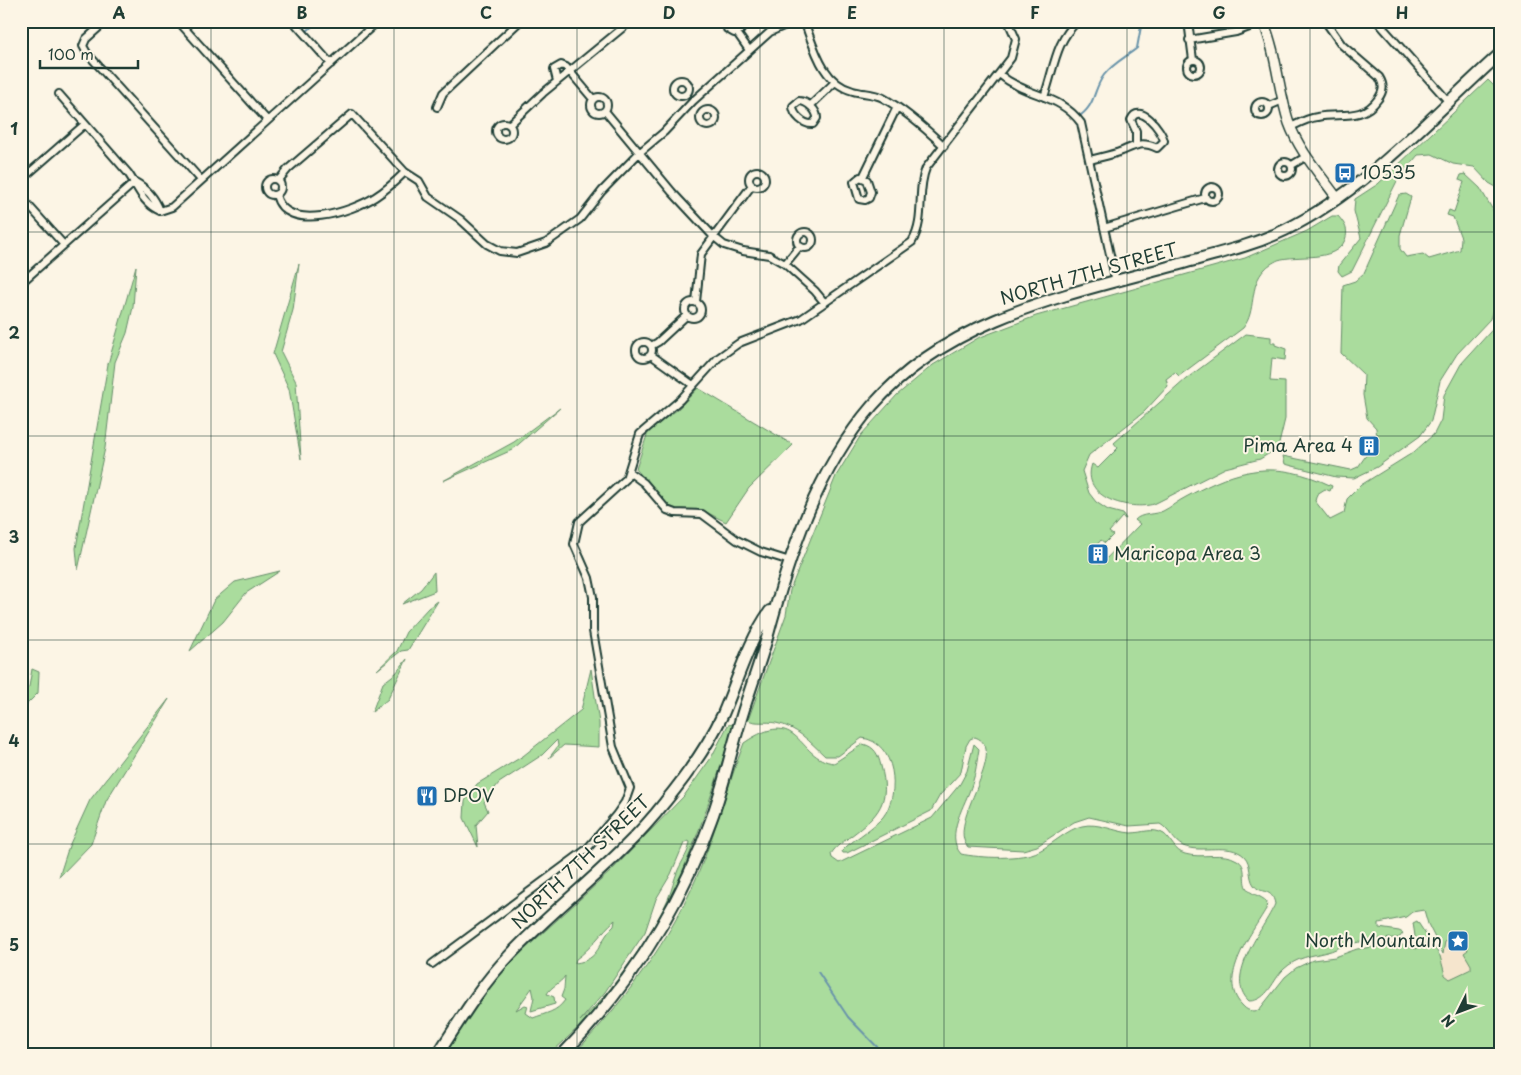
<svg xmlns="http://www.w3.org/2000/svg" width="1521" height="1075" viewBox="0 0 1521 1075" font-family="'Playpen Sans',sans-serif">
	<rect width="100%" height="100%" fill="#fcf5e5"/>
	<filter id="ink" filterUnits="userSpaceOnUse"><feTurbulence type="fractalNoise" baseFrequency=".02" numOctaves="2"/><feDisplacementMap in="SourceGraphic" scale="10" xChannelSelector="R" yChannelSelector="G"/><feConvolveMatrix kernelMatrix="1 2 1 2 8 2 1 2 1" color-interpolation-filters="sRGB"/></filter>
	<g filter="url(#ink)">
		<path fill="#f5e5cd" d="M1461,934l6,6 4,29 -21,10 -5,-4 -5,-19 3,-2 2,-13 11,-1z"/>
		<path fill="#aadc9d" stroke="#648c68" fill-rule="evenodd" d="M1488,80l12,12v92l-4,3 -7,-4 -15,-16 -21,-3 -21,-10 -14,1 -20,24 -46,92 -10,5 -4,-5 1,-6 22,-27 -7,-27 1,-12 23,-15z
			M1465,174l15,14 14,24 3,21 -3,73 -4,13 -33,35 -17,27 -9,40 -11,15 -43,31 -23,11 -18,-1 -51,-13 -2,-8 68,14 7,-3 9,-13 11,-2 -2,-24 -9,-10 -4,-23 1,-20 -23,-22 2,-68 12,-4 9,-8 35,-78 7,-1 5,3 -11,38v14l6,8 17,-3 6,5 31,-9 1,-12 -8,-21 -6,-2 2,-5 5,2 10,-30 -5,-2 2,-5z
			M1332,216h6c7,8 11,14 7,24 -10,23 -48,14 -67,20 -4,2 -11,6 -13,9 -17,17 -8,42 -22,59l-64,48 -4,-4 -9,7 2,7 -24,26 -55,43 -7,16 7,22 7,9 12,8 15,4 3,5 -4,-2 -13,15 4,3 -8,8 -4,-3 -6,7 -3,-1 -2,8 2,5 9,5 39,-40 -5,-4c6,-7 20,-5 28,-9 8,-4 15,-10 23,-14 54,-29 88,-38 146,-11l-2,5 -5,-2 -8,5 -2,7 15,19 14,-7 3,-14 14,-14 53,-33 20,-18 7,-14 3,-25 17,-31 38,-42 1,732h-442l-5,-5 -1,5h-478c46,-49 88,-102 117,-164 22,-47 34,-98 53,-147 57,-39 52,16 90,20l29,-19c12,3 15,10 18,22 10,36 -2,49 -30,70 -8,6 -15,10 -20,18l1,4 7,5 93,-45 28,-34 7,-13 7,-27 5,5c-2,11 -3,24 -7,35 -6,20 -28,51 -11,70 18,4 62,6 78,-3 14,-7 29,-22 43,-25 16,-4 33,6 49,7 11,0 22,-6 33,1 8,6 10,17 21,20 16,5 38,-3 52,6 11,6 5,18 9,27 4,8 15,8 21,15l-1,7c-14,24 -50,70 -24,96 5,6 10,7 17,5l26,-33 11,-9 17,-8 22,-3 22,-8 42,-5 18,5 -4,-26 4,-2 23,35 5,19 5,4 21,-10v-4l-7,-12 4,-3 -3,-7 1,-3 -5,-6 -5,4 1,2 -12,1 -2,13 -15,-30 -4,-14 -12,2 -6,5 -27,6v5l20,3 4,2 -4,5c-18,0 -36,3 -54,7 -6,2 -12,6 -18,7 -16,4 -30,5 -43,17 -11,10 -16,32 -35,32 -26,-24 15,-72 26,-97 -3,-17 -14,-9 -21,-19 -6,-8 -2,-21 -10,-29 -15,-14 -43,-2 -61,-10 -9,-4 -14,-17 -23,-22l-31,2 -40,-9 -15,5 -37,24 -14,4 -55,-3c-23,-24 44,-97 7,-110l-5,2 -4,7 -5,26 -21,23 -9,16 -84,42h-4l-1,-2 5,-5c11,-9 26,-18 36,-29 18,-23 13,-75 -21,-79l-24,18h-13c-15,-14 -28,-29 -49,-33 -10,-2 -19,1 -28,-3l38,-105 4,-25 46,-114 25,-41 36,-40 36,-30 45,-27 58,-22 209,-58 62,-27z
			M299,264l-6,46 -12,42 15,30 5,77 -12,-70 -16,-35z
			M136,266l-3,41 -6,26 -12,29 -10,86 -27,122 -2,-22 32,-184z
			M1246,334l25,3v6h4v2l11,4 -1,11 -13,-2 -2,23 15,1v37l-7,29 -18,11 -35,9 -71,36c-24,7 -74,-6 -62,-40l6,4 20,-20 -4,-5 72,-64z
			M698,388l95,57 -44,43 -23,34 -22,-11 -32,-1 -36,-41 11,-34 6,-9 24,-16z
			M560,408l-48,42 -69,31 71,-39z
			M280,571l-34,22 -23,29 -33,29 24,-51 21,-18z
			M434,572l1,19 -33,13 19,-15z
			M438,601l-30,49 -7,1 -24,19 20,-19 9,-19 22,-24z
			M407,659l-19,40 -16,13 11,-29 13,-10z
			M32,669l7,3 -1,21 -11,11 -3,17 -3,2v-30l8,-6z
			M591,669l8,54v24l-35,-2 -15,13 9,-12 -1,-6 -15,15 -43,28 -15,19 4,9 -12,14 2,22 -14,-29 1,-17 12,-17 46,-28 58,-46z
			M169,699l-63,102 -15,43 -32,33 10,-31 21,-46z
			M734,724c-27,87 -55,176 -108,250 -22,30 -49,55 -76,80h-105l32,-51 27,-35 107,-97 73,-75 27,-38 17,-33zM688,841l2,1c-1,10 -8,19 -12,28 -4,9 -6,20 -10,29 -16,36 -59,97 -88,122l25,-29 40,-60 11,-33 15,-25 13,-31zM615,920l-1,6c-17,16 -13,34 -39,37l1,-4c15,-10 25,-27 39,-39zM565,976l-1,13 -3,8 4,3c-8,12 -19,13 -32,18l-7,-5 2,-7 -3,-1 -9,5 16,-22 2,9 -3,14 24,-7 -1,-7 -7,-3c4,-8 13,-10 18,-18z"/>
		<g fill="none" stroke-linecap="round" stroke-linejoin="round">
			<path stroke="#6994aa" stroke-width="2" d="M306,32l12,-11
				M1077,118c20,-13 15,-27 27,-43 8,-11 22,-18 33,-27l5,-27
				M818,972l30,45 36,37"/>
			<g stroke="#1f3d34" stroke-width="10">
				<path id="street" d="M106,21l-20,18 -3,7 4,7 114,127
					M178,21l89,99
					M293,21l38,43
					M727,21v8l7,4 7,-3 1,-9
					M804,21c10,26 18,62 49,70 10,3 20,2 30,7 22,12 42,30 61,48
					M1082,21h9
					M1188,21l5,39
					M1377,21l71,80
					M737,33l12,17
					M1189,40l47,-8 27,-10
					M1187 67a7 7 0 1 1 14 0a7 7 0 1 1-14 0Z
					M999,74c29,24 60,19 82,49l35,159
					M673 88a8 8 0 1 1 16 0a8 8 0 1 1-16 0Z
					M557,81l-3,-12 7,-4 5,2 27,32
					M59,94l69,79c10,14 14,30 32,38
					M591 105a8 8 0 1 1 16 0a8 8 0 1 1-16 0Z
					M1044,97c10,-27 11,-56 34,-76
					M799,101c8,0 18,9 18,17l-4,6c-9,1 -20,-9 -20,-18z
					M1255 109a7 7 0 1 1 14 0a7 7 0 1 1-14 0Z
					M810,106l25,-24
					M1269,106l14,-6
					M437,107l6,-14 77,-72
					M700 118a8 8 0 1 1 16 0a8 8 0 1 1-16 0Z
					M605,111l67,81 41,44 11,9 19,6 26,4 16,9 30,27 9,11
					M496 131a8 8 0 1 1 16 0a8 8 0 1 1-16 0Z
					M509,125l34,-32 88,-72
					M1291,127c8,-4 17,-9 26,-10 22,-5 45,5 61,-18 6,-8 6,-14 1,-22l-37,-32 -17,-24
					M1090,160c11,-3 22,-5 32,-9 14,-6 20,-10 35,-3l7,-7c-2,-11 -25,-40 -33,-21l5,11v13
					M1278 169a7 7 0 1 1 14 0a7 7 0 1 1-14 0Z
					M1292,165l15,-9
					M749 179a8 8 0 1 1 16 0a8 8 0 1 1-16 0Z
					M860,177l7,3 4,12 -2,6 -4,2 -6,-1 -5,-17z
					M863,177l34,-70
					M265 187a8 8 0 1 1 16 0a8 8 0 1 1-16 0Z
					M21,180l64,-56
					M278,181l10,-12 64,-55 53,58 14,9 9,16 32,22 27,25 13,7 17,2 29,-10 34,-24 22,-28 37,-38 25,-21 29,-31 77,-69 25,-11
					M135,182c11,6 20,16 25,29
					M1205 194a7 7 0 1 1 14 0a7 7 0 1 1-14 0Z
					M276,195c10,39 77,16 99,2 11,-7 21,-16 30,-25
					M21,197l43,48
					M160,211l12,-4 206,-186
					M1104,228l101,-30
					M797 240a8 8 0 1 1 16 0a8 8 0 1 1-16 0Z
					M785,264l14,-17
					M21,283l114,-101
					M685 310a8 8 0 1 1 16 0a8 8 0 1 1-16 0Z
					M696,302l5,-48 51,-69
					M636 350a8 8 0 1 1 16 0a8 8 0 1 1-16 0Z
					M651,346l7,-4 29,-27
					M651,355l42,30
					M629,472l15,11 23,27 8,3 27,1 35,26 24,12 29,9
					M432,964l155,-115 29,-34 9,-13 5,-14 -17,-41 -20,-116v-34l-4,-19 -15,-34 5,-22 47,-43 14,-45 40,-34 38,-42 21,-15 62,-24 111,-77c14,-24 4,-50 14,-74l85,-110 5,-19 -8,-18"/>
			</g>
			<g stroke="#1f3d34" stroke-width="12">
				<path id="secondary" d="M1263,21c14,33 15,68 26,102 10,28 31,51 48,75"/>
			</g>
			<g stroke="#1f3d34" stroke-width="14">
				<path id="primary" d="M438,1054c22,-34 43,-69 71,-98 50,-53 111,-96 156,-154 22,-27 43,-56 58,-88 15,-35 25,-72 47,-103
					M563,1054c66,-68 116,-144 148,-234 12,-32 19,-65 29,-98 8,-28 19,-56 27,-84 22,-82 49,-167 105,-232 80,-92 204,-113 315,-144 33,-9 67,-17 98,-32 83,-41 147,-115 215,-176"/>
			</g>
			<use href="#street" stroke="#fcf5e5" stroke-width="6"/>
			<use href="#secondary" stroke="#fcf5e5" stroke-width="9"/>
			<use href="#primary" stroke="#fcf5e5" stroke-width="10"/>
		</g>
	</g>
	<path fill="none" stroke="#1f3d34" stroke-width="1" stroke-opacity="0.55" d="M211,21v1033M394,21v1033M577,21v1033M760,21v1033M944,21v1033M1127,21v1033M1310,21v1033M21,232h1479M21,436h1479M21,640h1479M21,844h1479"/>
	<defs>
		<g id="bus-square" transform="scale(1.125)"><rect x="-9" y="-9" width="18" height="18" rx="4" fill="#1f6fb2" stroke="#fcf5e5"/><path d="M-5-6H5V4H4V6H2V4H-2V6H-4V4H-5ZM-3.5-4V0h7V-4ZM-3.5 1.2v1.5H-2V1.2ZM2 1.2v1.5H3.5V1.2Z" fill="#fff"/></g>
		<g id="building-square" transform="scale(1.125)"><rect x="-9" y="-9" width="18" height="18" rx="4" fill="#1f6fb2" stroke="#fcf5e5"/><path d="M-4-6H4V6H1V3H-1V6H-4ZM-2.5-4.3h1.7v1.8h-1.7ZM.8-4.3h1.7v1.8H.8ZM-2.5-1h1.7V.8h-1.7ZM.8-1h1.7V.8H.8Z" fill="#fff"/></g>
		<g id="restaurant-square" transform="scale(1.125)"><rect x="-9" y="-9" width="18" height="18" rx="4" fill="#1f6fb2" stroke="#fcf5e5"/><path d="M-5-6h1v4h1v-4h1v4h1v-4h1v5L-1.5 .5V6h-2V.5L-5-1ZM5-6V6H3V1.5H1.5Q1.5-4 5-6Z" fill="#fff"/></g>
		<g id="sight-square" transform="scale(1.125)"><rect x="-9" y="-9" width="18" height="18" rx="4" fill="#1f6fb2" stroke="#fcf5e5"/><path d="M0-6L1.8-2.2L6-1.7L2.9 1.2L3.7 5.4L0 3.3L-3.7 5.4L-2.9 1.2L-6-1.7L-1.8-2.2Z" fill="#fff"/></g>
	</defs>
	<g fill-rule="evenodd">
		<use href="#bus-square" x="1345" y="173"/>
		<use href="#building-square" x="1369" y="446"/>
		<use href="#building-square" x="1098" y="554"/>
		<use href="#restaurant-square" x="427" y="796"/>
		<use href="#sight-square" x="1458" y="941"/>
	</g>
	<g text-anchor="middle" stroke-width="4" stroke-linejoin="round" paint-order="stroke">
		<g font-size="18" fill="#1f3d34" stroke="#fcf5e5" text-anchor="start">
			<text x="1361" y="179">10535</text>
			<text x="1353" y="452" text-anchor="end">Pima Area 4</text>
			<text x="1114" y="560">Maricopa Area 3</text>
			<text x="443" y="802">DPOV</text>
			<text x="1442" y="947" text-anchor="end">North Mountain</text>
		</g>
		<g font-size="18" fill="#1f3d34" stroke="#fcf5e5">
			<text transform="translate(1089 274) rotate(-16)" y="6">NORTH 7TH STREET</text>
			<text transform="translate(581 862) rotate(-44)" y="6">NORTH 7TH STREET</text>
		</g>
	</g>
	<rect width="1521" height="1075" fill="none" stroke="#fcf5e5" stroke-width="55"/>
	<g transform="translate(1458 1012) rotate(228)" stroke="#fcf5e5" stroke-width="4" paint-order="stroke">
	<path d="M0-4L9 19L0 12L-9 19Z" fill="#1f3d34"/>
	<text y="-8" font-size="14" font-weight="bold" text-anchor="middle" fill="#1f3d34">N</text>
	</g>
	<path d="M40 60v8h98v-8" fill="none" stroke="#1f3d34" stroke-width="2.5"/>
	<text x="48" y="60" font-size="15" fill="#1f3d34" stroke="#fcf5e5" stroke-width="4" paint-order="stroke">100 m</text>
	<rect x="28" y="28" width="1466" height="1020" fill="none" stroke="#1f3d34" stroke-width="2"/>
	<g font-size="16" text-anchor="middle" font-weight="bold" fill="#1f3d34">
		<text x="119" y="19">A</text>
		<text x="302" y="19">B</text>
		<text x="486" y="19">C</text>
		<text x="669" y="19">D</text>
		<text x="852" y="19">E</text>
		<text x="1035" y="19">F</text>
		<text x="1219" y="19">G</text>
		<text x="1402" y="19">H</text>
		<text x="14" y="135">1</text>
		<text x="14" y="339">2</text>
		<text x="14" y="543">3</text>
		<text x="14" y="747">4</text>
		<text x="14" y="951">5</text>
	</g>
</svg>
